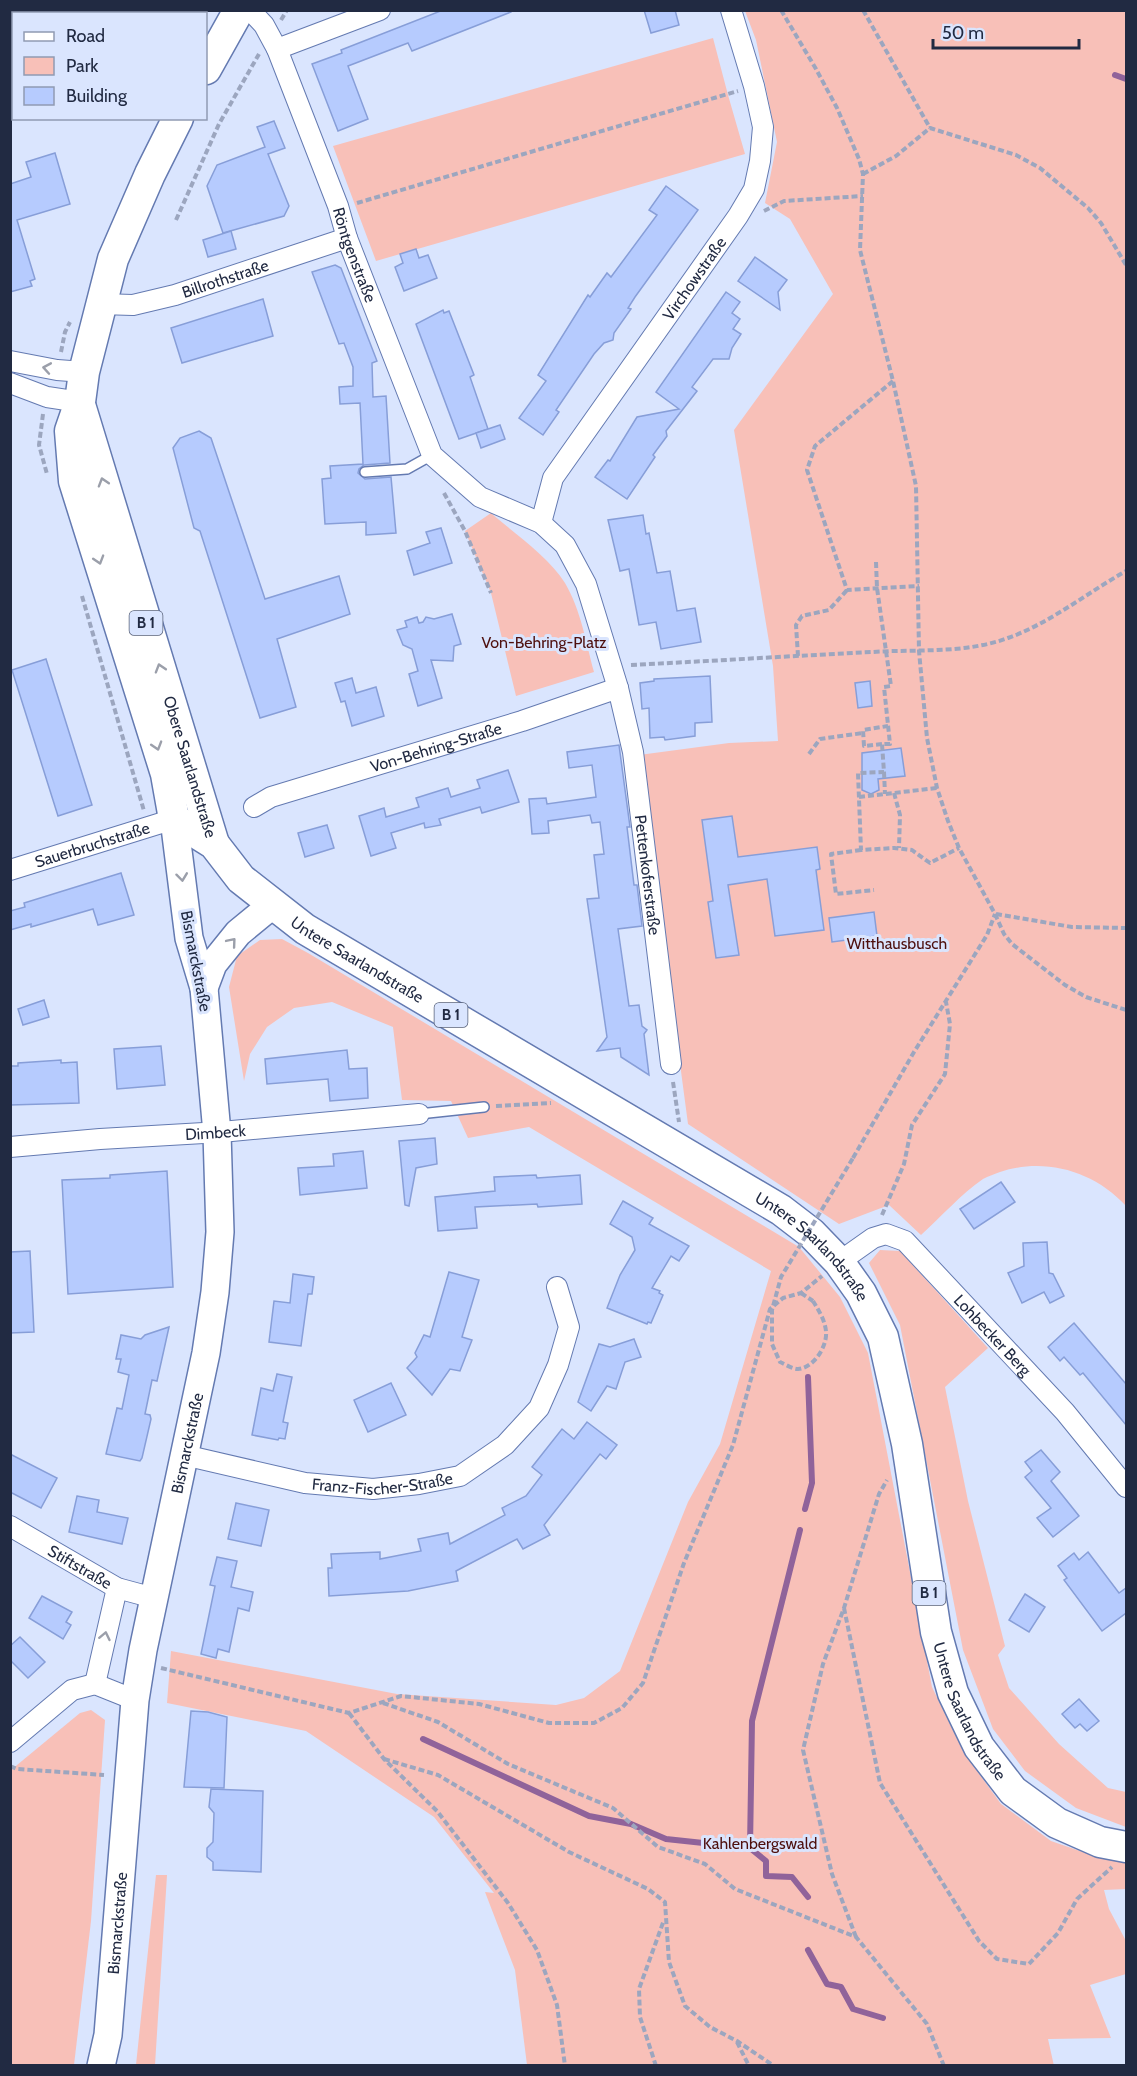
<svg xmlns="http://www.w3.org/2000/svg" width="1137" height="2076" font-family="Cabin,sans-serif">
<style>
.green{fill:#f8c0b8}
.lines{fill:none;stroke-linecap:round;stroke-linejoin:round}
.stream{stroke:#90639a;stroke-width:6}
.building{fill:#b6cbfe;stroke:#879ed8;stroke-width:1.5}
.service-casing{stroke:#647ab1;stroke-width:12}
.minor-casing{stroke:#647ab1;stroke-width:22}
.secondary-casing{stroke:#647ab1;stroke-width:30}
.primary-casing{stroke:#647ab1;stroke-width:33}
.path{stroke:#9ca6bf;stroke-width:4;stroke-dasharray:6 3;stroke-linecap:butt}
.service{stroke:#fff;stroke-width:9}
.minor{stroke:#fff;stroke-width:20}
.secondary{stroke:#fff;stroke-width:27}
.primary{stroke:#fff;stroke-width:30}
.path-bridge{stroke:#9ca6bf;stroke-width:4;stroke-dasharray:6 3;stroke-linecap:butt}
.oneway{stroke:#9b9faa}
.labels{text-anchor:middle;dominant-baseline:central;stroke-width:6;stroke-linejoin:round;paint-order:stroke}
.shield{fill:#dae5fe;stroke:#58627a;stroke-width:1.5}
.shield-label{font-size:15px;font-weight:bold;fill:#212a42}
.street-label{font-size:16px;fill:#212a42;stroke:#dae5fe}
.park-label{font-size:16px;fill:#4e100e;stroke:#dae5fe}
</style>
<rect width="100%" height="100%" fill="#dae5fe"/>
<g class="green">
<path d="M745,11H1126V1206C1094,1171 1045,1157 1000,1172C995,1174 988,1176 983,1179C961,1194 941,1217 921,1235L889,1205L839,1224L688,1124L639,755L729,743L778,741L773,666L734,430L833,294L790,219L765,203L777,142L756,40Z"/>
<path d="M713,38L728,95L745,154L376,261L333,146Z"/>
<path d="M491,513C515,534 549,557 565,583C581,610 586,643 594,672L516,696L491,593L465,531Z"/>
<path d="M282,939L308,953L799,1247L840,1297L868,1353L932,1687L964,1753L1001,1804L1051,1841L1100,1858L1126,1860V1889L1104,1890L1109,1909L1126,1941V1974L1090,1985L1111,2038L1048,2039L1054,2066L527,2065L515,1970L485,1892L494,1893L434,1817L306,1731L167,1703L171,1651L397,1694L556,1705L584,1698L620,1671L688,1502L720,1444L771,1271L529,1127L468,1138L451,1101L402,1100L393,1027L332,1002L294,1008L267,1027L250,1054L244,1081L229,987L237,956L260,940Z"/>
<path d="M880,1250L900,1251L988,1348L945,1387L968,1501L1005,1646L998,1655L1009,1688L1059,1744L1108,1788L1126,1792V1827L1076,1808L1025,1771L993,1729L963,1650L900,1325L869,1263Z"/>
<path d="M91,1710L105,1720L91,1921L74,2065H11V1770L80,1713Z"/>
<path d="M156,1875H167L155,2065H136Z"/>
</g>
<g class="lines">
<g class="stream">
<path d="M1115,75L1126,79"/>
<path d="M805,1509L812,1483L808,1377"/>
<path d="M423,1739L589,1816L631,1824L666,1839L750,1848L766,1861V1876L792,1877L808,1897"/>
<path d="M750,1848L752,1721L800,1530"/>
<path d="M808,1950L827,1984L841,1987L853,2009L883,2018"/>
</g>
</g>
<g class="building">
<path d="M443,10H511V12L412,51L408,43L348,66L368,119L338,131L312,64L342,53L341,50Z"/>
<path d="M644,10H675L679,25L651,33Z"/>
<path d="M274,121L285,148L268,154L289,206L284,216L223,233L207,186L217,165L265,147L257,127Z"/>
<path d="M55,153L70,204L17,220L35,279L30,281L32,286L10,292V184L31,177L26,162Z"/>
<path d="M666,186L698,210L635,297L628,308L631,309L614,333L613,340L604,343L594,354L556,410L559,412L543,435L519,418L546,381L538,375L588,295L590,297L607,273L611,277L657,215L649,210Z"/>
<path d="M231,231L236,249L208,257L203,240Z"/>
<path d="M416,249L419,258L428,255L437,278L404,291L395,267L403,263L400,254Z"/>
<path d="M755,257L787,280L778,292L780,310L738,281Z"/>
<path d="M335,265L341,268L377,361L372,363L373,397L386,396L390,463L364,465L359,469L358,473L365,479L391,477L396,533L366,535V522L325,524L322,479L331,478L330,466L363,464L360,403L340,404L339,387L353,386V367L344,343L339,344L312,272Z"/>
<path d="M726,292L740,302L732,313L740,319L733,329L741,334L732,348L729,359H713L692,387L697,391L666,431L667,436L653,455L655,457L627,499L595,477L608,460L610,461L637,417L679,409L656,392Z"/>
<path d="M263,299L273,336L182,363L171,328Z"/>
<path d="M443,310L444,313L449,311L474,375L470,377L488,429L459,439L416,324Z"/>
<path d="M500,425L505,439L481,448L476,433Z"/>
<path d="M199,431L211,438L265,599L339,576L350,614L277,639L296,707L260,718L200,531L194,528L173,448L180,438Z"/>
<path d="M643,515L646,534L649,533L657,573L670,571L677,611L695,608L701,642L661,649L656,622L639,625L629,569L620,571L608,520Z"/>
<path d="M441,528L452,563L414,575L407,551L430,543L426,532Z"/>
<path d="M452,614L461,644L454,646L453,661L431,660L442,698L418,706L409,674L418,671L412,649L403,645L397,630L407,627L405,621L417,617L419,623L423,622L426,617L434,619Z"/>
<path d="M46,659L92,805L58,816L12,670Z"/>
<path d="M710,676L712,722L695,723V736L665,740L664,737L650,738L649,708L642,709L640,683L654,681V679Z"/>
<path d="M352,678L356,693L376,687L384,716L352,726L345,701L341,702L335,683Z"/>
<path d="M870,681L872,706L858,708L855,683Z"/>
<path d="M619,745L630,827H627L634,885H637L642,926L618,929L629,1006L639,1005L642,1026L647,1030L644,1034L649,1075L621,1057L620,1048L597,1051L607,1037L587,899L599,898L594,855L604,854L600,822L592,823L590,815L548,821L549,833L532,834L529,799L546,798L547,804L596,797L592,765L569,768L567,752Z"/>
<path d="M901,748L905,776L878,779L879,790L871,794L862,790V753Z"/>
<path d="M508,770L519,802L482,813L480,807L439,819L441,825L425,828L424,823L391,833L396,848L371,856L359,816L384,808L386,817L419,807L416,798L448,788L451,797L480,788L477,780Z"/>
<path d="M732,816L738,857L817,847L820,869L816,870L824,930L775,936L767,879L728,885L739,955L716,958L708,902L713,901L702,820Z"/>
<path d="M327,825L334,848L305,857L298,833Z"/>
<path d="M121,873L134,915L98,925L93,909L31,927V924L10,930V911L25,907L24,903Z"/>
<path d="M874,912L877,936L832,942L829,918Z"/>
<path d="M44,1000L49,1017L23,1025L18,1009Z"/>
<path d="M161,1046L165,1085L117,1089L114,1049Z"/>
<path d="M347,1050L349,1069L367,1068L368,1098L330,1101L328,1079L267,1084L265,1059Z"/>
<path d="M61,1060V1063L77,1062L79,1103L10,1105V1066H18V1063Z"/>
<path d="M435,1138L437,1164L416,1168L409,1206L405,1205L399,1141Z"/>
<path d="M363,1151L367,1188L300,1195L298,1168L334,1166L333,1154Z"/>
<path d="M167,1171L173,1287L68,1294L62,1180L110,1178V1175Z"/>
<path d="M536,1175L537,1178L580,1175L582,1204L538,1207L537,1204L475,1207L477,1228L438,1231L435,1197L495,1191L494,1177Z"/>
<path d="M1001,1182L1015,1202L974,1229L960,1209Z"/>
<path d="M623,1201L653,1218L649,1224L689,1246L679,1261L671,1256L652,1288L660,1291L659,1293L663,1295L651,1323L648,1322L647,1324L607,1308L620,1275L635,1250L632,1237L610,1224Z"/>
<path d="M1047,1242L1049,1273L1053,1274L1064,1296L1050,1303L1044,1292L1022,1303L1008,1273L1024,1266L1023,1243Z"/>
<path d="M30,1251L34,1332L10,1333V1252Z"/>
<path d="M449,1272L479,1280L462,1337L472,1340L460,1371L450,1369L432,1395L407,1368L417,1357L415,1353L424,1335L430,1337Z"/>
<path d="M293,1274L314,1277L312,1294H308L301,1346L269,1342L274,1301L290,1303Z"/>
<path d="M1074,1323L1126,1384V1425L1083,1373L1080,1375L1064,1357L1060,1361L1048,1347Z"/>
<path d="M169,1327L157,1381L152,1380L145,1414L150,1415L151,1419L142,1458L140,1461L106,1454L117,1408L122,1409L129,1375L118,1372L121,1359H116L121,1335L141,1339L145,1335Z"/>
<path d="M634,1339L641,1357L625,1362L616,1389L607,1386L591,1411L578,1402L599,1344L610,1347Z"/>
<path d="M277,1374L292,1377L283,1422L288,1423L285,1439L279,1438L278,1440L252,1435L261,1388L273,1391Z"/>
<path d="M391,1383L406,1415L368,1432L354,1400Z"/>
<path d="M587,1422L617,1445L606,1459L600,1454L544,1525L550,1535L523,1549L517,1539L456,1571L458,1581L408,1591L329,1596L328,1568H332L331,1554L380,1552V1559L421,1551L418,1539L448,1533L450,1544L505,1515L502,1508L526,1496L542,1475L532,1467L562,1429L574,1439Z"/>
<path d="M1041,1450L1060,1472L1051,1481L1079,1516L1053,1537L1037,1518L1051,1508L1025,1477L1032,1471L1025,1462Z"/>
<path d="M10,1454L57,1478L41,1508L10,1492Z"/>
<path d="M77,1496L99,1500L97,1512L128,1518L122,1544L69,1532Z"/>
<path d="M236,1503L269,1510L261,1546L228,1539Z"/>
<path d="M1088,1552L1119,1593L1126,1588V1613L1102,1631L1064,1580L1067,1578L1058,1566L1074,1553L1079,1560Z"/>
<path d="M217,1557L237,1561L231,1587L253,1592L249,1611L238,1608L229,1652L218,1649L216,1658L201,1654L215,1586L210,1585Z"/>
<path d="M1025,1594L1045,1607L1029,1632L1009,1620Z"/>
<path d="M42,1596L72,1612L66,1622L71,1625L63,1639L29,1618Z"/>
<path d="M20,1637L45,1662L28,1678L10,1660V1646Z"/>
<path d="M1079,1699L1099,1721L1087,1731L1080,1724L1075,1728L1062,1714Z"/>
<path d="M191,1711L208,1712L227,1717L224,1788L184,1787Z"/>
<path d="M211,1789L263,1791L261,1872L213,1870V1862L207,1857V1848L213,1842L214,1813L209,1807Z"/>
</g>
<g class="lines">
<g class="service-casing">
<g id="service">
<path d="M365,472L407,469L432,455"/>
<path d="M419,1114L484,1107"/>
</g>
</g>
<g class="minor-casing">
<g id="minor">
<path d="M250,10L264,25L277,49L380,10"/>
<path d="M30,14L39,10"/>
<path d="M10,20L14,19"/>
<path id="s1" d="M277,49L338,206L347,238L432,455L480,497L541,523L565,545L586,584L618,688L633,752L671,1064"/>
<path id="s2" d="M100,304L133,305L175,295L347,238"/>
<path d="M10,361L57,370L84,372"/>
<path d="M10,383L47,397L80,402"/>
<path id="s3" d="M541,523L553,478L738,216L754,189L760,161L763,127L754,86L731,10"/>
<path id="s4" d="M254,807L271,797L522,721L618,688"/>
<path id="s5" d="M10,870L174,819"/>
<path id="s6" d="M10,1147L100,1139L221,1132L419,1114"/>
<path id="s7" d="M839,1262L873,1238L886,1234L905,1241L1065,1412L1126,1487"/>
<path id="s8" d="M184,1455L305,1483L373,1489L419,1484L460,1476L505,1445L539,1408L558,1365L569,1327L557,1287"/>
<path id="s9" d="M10,1526L117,1588L154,1598"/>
<path d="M95,1684L117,1588"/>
<path d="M10,1742L72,1690L95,1684L135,1700"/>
</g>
</g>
<g class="secondary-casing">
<g id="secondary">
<path d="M204,988L213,964L238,933L272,905"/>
<path id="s10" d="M101,2066L108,2035L135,1700L143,1650L206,1353L215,1292L220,1232L217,1133L204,988L189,938L174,819"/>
</g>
</g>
<g class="primary-casing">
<g id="primary">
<path d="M206,69L239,10"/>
<path id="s11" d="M178,118L150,174L113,259L84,372L80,402L70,431L74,481L166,774L174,819L214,844L241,879L305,929L781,1210L811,1233L839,1262L861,1293L883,1337L907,1444L936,1632L953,1693L979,1747L1013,1791L1057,1823L1100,1842L1126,1847"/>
<path id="s12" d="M81,408L214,844"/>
</g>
</g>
<g class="path">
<path d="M781,10L816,69L837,108L859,159L863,174L860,250L893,381L916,486L919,651L927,738L937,788L948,821L959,848L995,914L1004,934L1012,944L1065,985L1086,997L1126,1010"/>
<path d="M863,10L930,128"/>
<path d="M166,14L167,10"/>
<path d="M281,20L287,10"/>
<path d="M863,174L896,156L930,128L1016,155L1040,168L1088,208L1101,223L1126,265"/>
<path d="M357,203L738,91"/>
<path d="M764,211L784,201L863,196"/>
<path d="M176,220L219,124L259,54"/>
<path d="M61,352L65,332L70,322"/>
<path d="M893,381L815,446L807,470L847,590L919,586"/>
<path d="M43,414L39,445L47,474"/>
<path d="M444,493L465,531L491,593"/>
<path d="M876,562L877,588L891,686L884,687L890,744H882L884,772L858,773L861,850L894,848L912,850L930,863L959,848"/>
<path d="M82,596L144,811"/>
<path d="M798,656L796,625L802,616L829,610L847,590"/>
<path d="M631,665C711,661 792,656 872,652C918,649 964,654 1008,638C1050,623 1087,593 1126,571"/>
<path d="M882,744L864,746L863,730L888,726"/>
<path d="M809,754L820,739L863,733"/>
<path d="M884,772L885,794"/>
<path d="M894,793L900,815L899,848"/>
<path d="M859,797L937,788"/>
<path d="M861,850L831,854L836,894L874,890"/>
<path d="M996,914L1072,927L1126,928"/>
<path d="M673,1082L679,1122"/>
<path d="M496,1106L551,1103"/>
<path d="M853,1158L914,1052L987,935L995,914"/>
<path d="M882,1215L904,1164L912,1125L945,1074L950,1024L946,1002"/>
<path d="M801,1293L813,1301"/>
<path d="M844,1608L880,1783L979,1941L997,1959L1029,1964L1058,1933L1077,1899L1112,1867"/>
<path d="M161,1668L349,1713L401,1696L479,1704L549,1723H594L622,1708L643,1683L684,1563L733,1445L770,1309L783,1298L801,1293L822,1276"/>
<path d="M383,1703L438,1722L508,1764L613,1808L658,1847L705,1864L735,1889L856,1937L927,2024L944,2066"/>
<path d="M349,1713L384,1759L437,1811L508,1903L537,1950L557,2005L565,2066"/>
<path d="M384,1759L438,1775L569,1852L648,1889L665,1902L669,1962L685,2006L710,2027L737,2041L774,2066"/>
<path d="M10,1766L17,1769L104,1775"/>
<path d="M856,1937L832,1874L803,1750L823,1664L844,1608L879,1494L887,1480"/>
<path d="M737,2042L749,2066"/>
<path d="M656,2066L640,2017L639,1989L664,1920"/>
</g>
<use href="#service" class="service"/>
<use href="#minor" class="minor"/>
<use href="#secondary" class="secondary"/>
<use href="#primary" class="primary"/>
<path class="path-bridge" d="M813,1301C819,1311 827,1323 826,1336C825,1349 813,1368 798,1369C792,1369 785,1364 780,1362L772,1344V1310L781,1277L853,1158"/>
</g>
<defs><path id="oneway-chevron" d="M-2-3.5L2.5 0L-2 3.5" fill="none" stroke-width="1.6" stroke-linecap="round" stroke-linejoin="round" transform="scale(1.5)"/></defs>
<g class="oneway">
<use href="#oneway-chevron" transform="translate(47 368) rotate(-170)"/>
<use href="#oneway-chevron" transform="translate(103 482) rotate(-107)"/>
<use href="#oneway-chevron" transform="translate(99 560) rotate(73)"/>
<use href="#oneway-chevron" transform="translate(160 668) rotate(-107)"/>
<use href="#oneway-chevron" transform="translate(157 746) rotate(73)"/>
<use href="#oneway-chevron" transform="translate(182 877) rotate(83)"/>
<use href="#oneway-chevron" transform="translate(232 942) rotate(-50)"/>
<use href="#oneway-chevron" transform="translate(105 1636) rotate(-78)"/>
</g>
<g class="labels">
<g class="shield">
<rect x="129.5" y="611" width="33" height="24" rx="4.5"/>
<rect x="434.5" y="1003" width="33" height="24" rx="4.5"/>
<rect x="912.5" y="1581" width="33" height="24" rx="4.5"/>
</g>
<g class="shield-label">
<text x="146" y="623">B 1</text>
<text x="451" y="1015">B 1</text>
<text x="929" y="1593">B 1</text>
</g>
<g class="street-label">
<text stroke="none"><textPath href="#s1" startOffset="220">Röntgenstraße</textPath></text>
<text stroke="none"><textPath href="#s2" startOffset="129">Billrothstraße</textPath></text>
<text stroke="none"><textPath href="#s3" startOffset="291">Virchowstraße</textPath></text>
<text stroke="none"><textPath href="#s4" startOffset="192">Von-Behring-Straße</textPath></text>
<text stroke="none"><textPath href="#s12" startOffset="375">Obere Saarlandstraße</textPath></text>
<text stroke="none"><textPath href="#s5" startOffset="86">Sauerbruchstraße</textPath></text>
<text stroke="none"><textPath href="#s1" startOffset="940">Pettenkoferstraße</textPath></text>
<text stroke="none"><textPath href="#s11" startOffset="969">Untere Saarlandstraße</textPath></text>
<text transform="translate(196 961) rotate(79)">Bismarckstraße</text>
<text stroke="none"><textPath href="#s6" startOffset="206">Dimbeck</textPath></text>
<text stroke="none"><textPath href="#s11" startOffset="1509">Untere Saarlandstraße</textPath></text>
<text stroke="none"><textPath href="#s7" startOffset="204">Lohbecker Berg</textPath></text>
<text stroke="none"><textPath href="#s10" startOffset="630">Bismarckstraße</textPath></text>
<text stroke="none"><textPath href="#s8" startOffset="202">Franz-Fischer-Straße</textPath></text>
<text stroke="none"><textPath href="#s9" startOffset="81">Stiftstraße</textPath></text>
<text stroke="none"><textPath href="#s11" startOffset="2013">Untere Saarlandstraße</textPath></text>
<text stroke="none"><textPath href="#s10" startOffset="144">Bismarckstraße</textPath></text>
</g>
<g class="park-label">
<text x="544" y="642">Von-Behring-Platz</text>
<text x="897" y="943">Witthausbusch</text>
<text x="760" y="1843">Kahlenbergswald</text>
</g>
</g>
<rect width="1137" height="2076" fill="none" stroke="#212a42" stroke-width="24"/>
<rect x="12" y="12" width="195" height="108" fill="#dae5fe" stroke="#909ab3" stroke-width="1.5"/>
<rect x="24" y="32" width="30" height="9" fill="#ffffff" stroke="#909ab3" stroke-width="1.5"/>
<text x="66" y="42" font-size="18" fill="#212a42">Road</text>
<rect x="24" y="57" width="30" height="18" fill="#f8c0b8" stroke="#909ab3" stroke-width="1.5"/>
<text x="66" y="72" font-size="18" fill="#212a42">Park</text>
<rect x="24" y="87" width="30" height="18" fill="#b6cbfe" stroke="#909ab3" stroke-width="1.5"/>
<text x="66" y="102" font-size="18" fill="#212a42">Building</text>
<path d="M933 39v9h146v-9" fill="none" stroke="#212a42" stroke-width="3"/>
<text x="942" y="39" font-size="18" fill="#212a42" stroke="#dae5fe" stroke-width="4.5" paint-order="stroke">50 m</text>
</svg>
